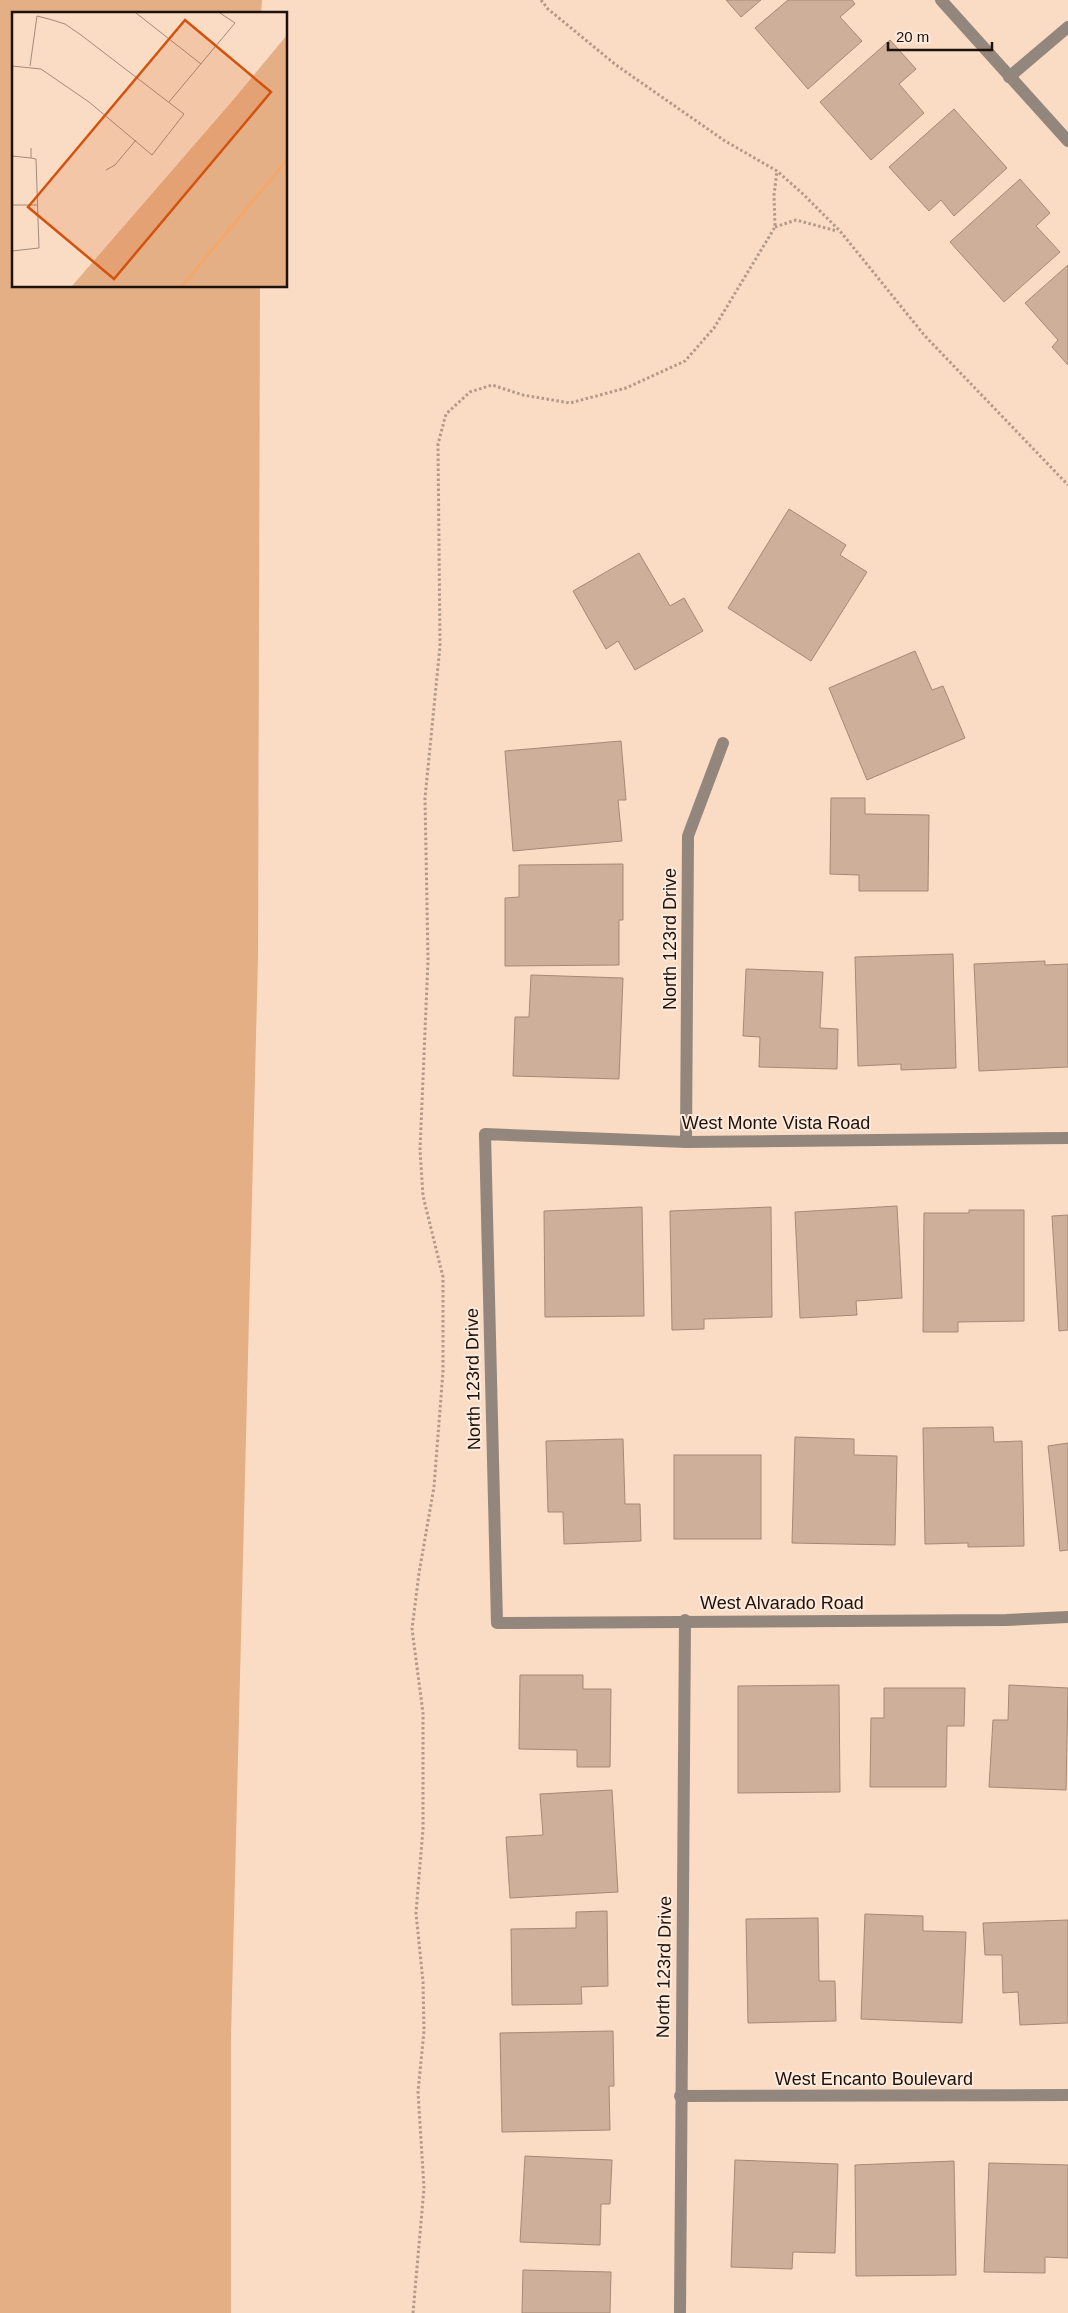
<svg xmlns="http://www.w3.org/2000/svg" width="1068" height="2313" font-family="Arial,sans-serif">
<style>
.green{fill:#e5af86}
.building{fill:#ceb09a;stroke:#a68974}
.lines{fill:none;stroke-linecap:round;stroke-linejoin:round}
.path{stroke:#b39a88;stroke-width:3;stroke-dasharray:2.5 2.5;stroke-linecap:butt}
.minor{stroke:#93867d;stroke-width:12}
.labels{text-anchor:middle;dominant-baseline:central;stroke-width:4;stroke-linejoin:round;paint-order:stroke}
.street-label{font-size:18px;fill:#1d120a;stroke:#feebdd}
.inset-river{fill:none;stroke:#f7a666;stroke-width:2.5}
.inset-road{fill:none;stroke:#a28b7a;stroke-width:1}
.view{fill:#d4520c;fill-opacity:0.15;stroke:#d4520c;stroke-width:2.5}
.inset-edge{fill:none;stroke:#1d120a;stroke-width:2.5}
</style>
<rect width="100%" height="100%" fill="#fadbc4"/>
<path class="green" d="M0,0H262L261,14H14V286H260L258,957L231,2037V2313H0Z"/>
<g class="building">
<path d="M726,0H761L741,17Z"/>
<path d="M788,0H852L855,4L840,17L862,41L808,89L755,28Z"/>
<path d="M890,40L916,69L899,84L924,113L871,160L820,102Z"/>
<path d="M954,109L1007,168L954,216L941,200L929,211L889,167Z"/>
<path d="M1020,179L1050,213L1036,226L1060,252L1004,302L950,242Z"/>
<path d="M1068,265V365L1052,347L1058,340L1025,303Z"/>
<path d="M789,509L846,545L840,555L867,572L811,661L728,608Z"/>
<path d="M639,553L670,606L684,598L703,631L635,670L618,641L606,649L573,591Z"/>
<path d="M915,651L932,690L943,686L965,738L867,780L829,688Z"/>
<path d="M621,741L626,800H618L622,841L513,851L505,751Z"/>
<path d="M831,798H865V814L929,815L928,891H859V875L830,874Z"/>
<path d="M623,864V920H619V965L505,966V898L519,897V865Z"/>
<path d="M953,954L956,1068L901,1070V1064L858,1066L855,957Z"/>
<path d="M1045,961V965L1068,964V1067L979,1071L974,964Z"/>
<path d="M746,969L823,972L820,1028L838,1029L837,1069L759,1067L760,1037L743,1036Z"/>
<path d="M531,975L623,978L619,1079L513,1076L515,1017H529Z"/>
<path d="M897,1206L902,1298L856,1301L857,1315L800,1318L795,1212Z"/>
<path d="M642,1207L644,1316L545,1317L544,1211Z"/>
<path d="M771,1207L772,1317L704,1319V1329L672,1330L670,1211Z"/>
<path d="M969,1210H1024V1321L958,1322V1332H923L924,1213H969Z"/>
<path d="M1068,1215V1330L1059,1331L1052,1216Z"/>
<path d="M993,1427L994,1442L1022,1441L1024,1546L968,1547V1543L925,1544L923,1428Z"/>
<path d="M795,1437L854,1439V1455L897,1456L895,1545L792,1543Z"/>
<path d="M623,1439L625,1504H640L641,1541L564,1544L563,1512H548L546,1441Z"/>
<path d="M1068,1443V1550L1060,1551L1048,1446Z"/>
<rect x="674" y="1455" width="87" height="84"/>
<path d="M520,1675H583V1689H611L610,1767H577V1750L519,1749Z"/>
<path d="M839,1685L840,1792L738,1793V1686Z"/>
<path d="M1009,1685L1068,1688L1066,1790L989,1787L993,1720H1008Z"/>
<path d="M884,1688H965L964,1726H947L946,1787H870L871,1718H884Z"/>
<path d="M612,1790L618,1892L510,1898L506,1837L543,1835L540,1794Z"/>
<path d="M607,1911L608,1986L581,1987L582,2004L512,2005L511,1929L576,1928V1912Z"/>
<path d="M865,1914L923,1916V1931L966,1932L962,2023L861,2019Z"/>
<path d="M818,1918L819,1981H835L836,2021L748,2023L746,1919Z"/>
<path d="M1068,1920V2023L1020,2025L1018,1992L1003,1993L1002,1955H985L983,1923Z"/>
<path d="M613,2031L614,2086H609L610,2130L502,2132L500,2033Z"/>
<path d="M525,2156L612,2160L610,2204H601L600,2245L520,2242Z"/>
<path d="M735,2160L838,2164L835,2253L793,2252L792,2269L731,2267Z"/>
<path d="M954,2161L956,2275L856,2276L855,2165Z"/>
<path d="M989,2163L1068,2165V2258L1045,2257V2273L984,2272Z"/>
<path d="M523,2270L611,2272L610,2313H522Z"/>
</g>
<g class="lines">
<g class="path">
<path d="M541,0L548,9L616,65L725,141L777,171L803,194L840,231L925,336L1068,485"/>
<path d="M775,227L796,220L837,231"/>
<path d="M413,2313L424,2188L418,2092L424,2031L423,1982L416,1913L423,1829V1713L412,1629L419,1573L434,1487L443,1371V1277L423,1196L420,1150L428,960L425,798L440,646L438,444L446,414L470,392L492,385L523,395L570,403L626,388L685,361L714,328L775,227L774,195L777,171"/>
</g>
<g class="minor">
<path d="M941,0L1068,141"/>
<path d="M1009,77L1068,27"/>
<path d="M1068,1138L686,1142L485,1134L497,1623L1006,1620L1068,1617"/>
<path d="M686,1142L688,836L723,743"/>
<path d="M680,2096L1068,2095"/>
<path d="M680,2313L685,1620"/>
</g>
</g>
<g class="labels">
<g class="street-label">
<text transform="translate(670 939) rotate(-90)">North 123rd Drive</text>
<text x="776" y="1123">West Monte Vista Road</text>
<text transform="translate(473 1379) rotate(-91)">North 123rd Drive</text>
<text x="782" y="1603">West Alvarado Road</text>
<text transform="translate(664 1967) rotate(-89)">North 123rd Drive</text>
<text x="874" y="2079">West Encanto Boulevard</text>
</g>
</g>
<g transform="translate(12 12)">
<rect width="275" height="275" fill="#fadbc4"/>
<path d="M275,23V274H60L222,87Z" fill="#e5af86"/>
<path class="inset-river" d="M170,274L275,148"/>
<path class="inset-road" d="M124,1L189,52M0,54L29,57L77,90L140,143L172,102L69,23L53,12L37,7L25,4L18,54M157,90L223,11L208,1M0,144L19,146M94,158L103,153L124,128M0,193H26M0,239L27,236L24,147L19,146V136"/>
<path class="view" d="M173,8L259,80L102,267L16,195Z"/>
<rect width="275" height="275" class="inset-edge"/>
</g>
<path d="M888 42v8h104v-8" fill="none" stroke="#1d120a" stroke-width="2.5"/>
<text x="896" y="42" font-size="15" fill="#1d120a" stroke="#feebdd" stroke-width="4" paint-order="stroke">20 m</text>
</svg>
